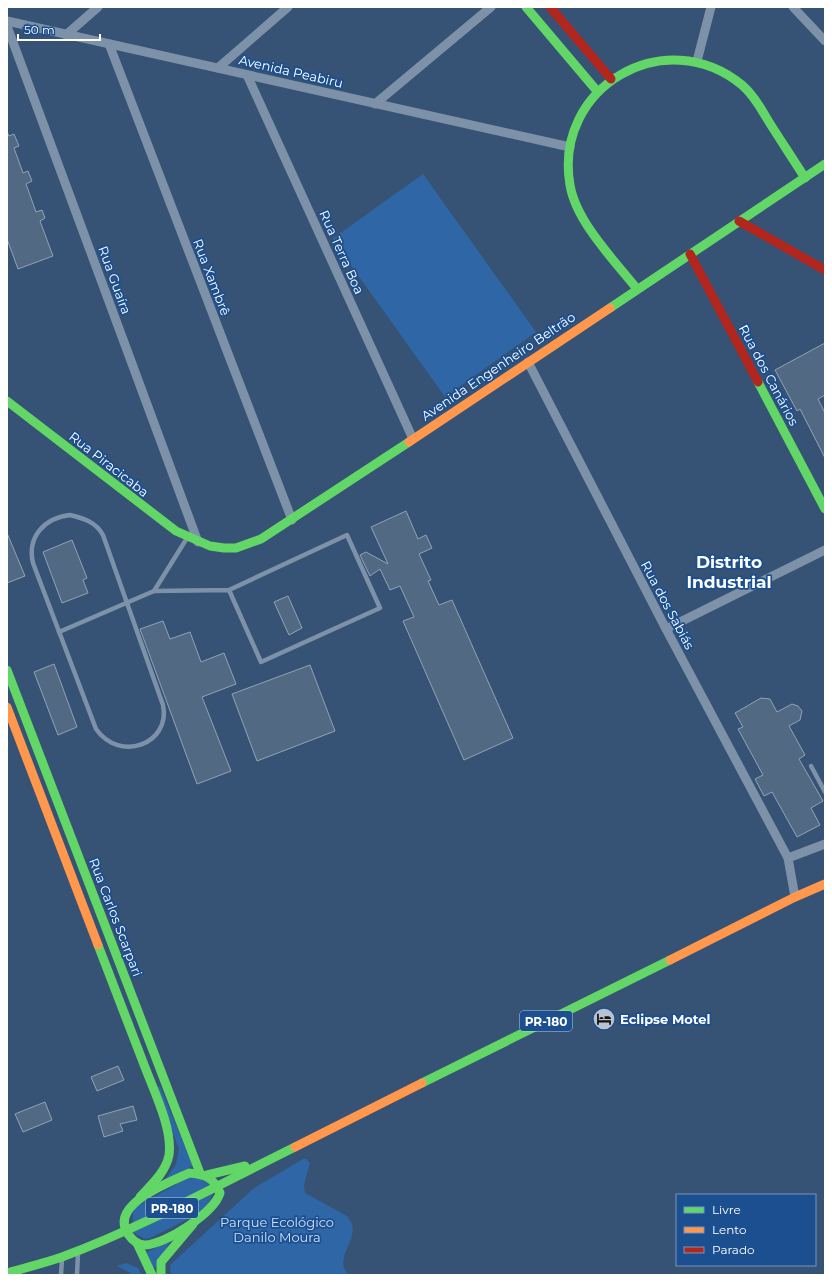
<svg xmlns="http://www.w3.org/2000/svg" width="832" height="1282" font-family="Montserrat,sans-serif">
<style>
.green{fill:#2f66a5}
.building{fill:#526984;stroke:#92a2b6}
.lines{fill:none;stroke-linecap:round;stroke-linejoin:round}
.lane{stroke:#7d92a8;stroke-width:4.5}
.street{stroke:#7d92a8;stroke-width:9}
.fast{stroke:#63d668;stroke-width:9}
.slow{stroke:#ff974d;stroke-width:9}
.jam{stroke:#b3261e;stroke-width:9}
.labels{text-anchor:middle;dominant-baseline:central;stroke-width:3.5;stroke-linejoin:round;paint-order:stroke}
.shield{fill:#1b4f8f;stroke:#bbcadd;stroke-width:1}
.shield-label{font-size:12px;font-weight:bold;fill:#fff}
.street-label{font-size:13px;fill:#fff;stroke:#1b4f8f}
.poi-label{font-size:13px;font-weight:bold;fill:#fff;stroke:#1b4f8f;text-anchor:start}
.park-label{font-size:13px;fill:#cfe3fa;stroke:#1b4f8f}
.district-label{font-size:17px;font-weight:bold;fill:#fff;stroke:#1b4f8f}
</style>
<rect width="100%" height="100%" fill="#365274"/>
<g class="green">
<path d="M423,174L536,332L445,397L332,239Z"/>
<path d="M160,1086L193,1166L166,1179L176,1164L179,1149L156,1088Z"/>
<path d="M303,1159H306L310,1163L304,1185L305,1193L347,1216C366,1237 330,1257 349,1275H171L170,1265L254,1188Z"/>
<path d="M193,1175L213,1186L133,1224V1213L136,1207Z"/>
<path d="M213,1194L204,1211L150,1238L145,1239L132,1232Z"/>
<path d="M170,1242L153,1271L144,1253Z"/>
<path d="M126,1263L138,1268L142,1275H134L117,1266Z"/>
</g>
<g class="building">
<path d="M7,132L9,136L14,134L19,146L14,148L23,173L28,171L32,181L26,184L36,212L42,210L45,218L40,221L53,256L18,269L7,239Z"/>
<path d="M825,343V395L818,399L825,413V458L800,409L797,411L775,370Z"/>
<path d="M406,511L418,539L426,535L432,548L419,554L431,580L428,581L439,605L452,600L513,738L464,760L403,621L414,617L400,586L390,590L380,569L370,576L360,555L366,552L388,564L371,527Z"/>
<path d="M7,533L25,576L7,583Z"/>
<path d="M72,540L87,578L83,580L88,593L62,603L43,552Z"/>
<path d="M288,596L302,628L289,635L274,602Z"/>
<path d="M163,621L170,639L190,632L201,662L224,653L236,684L202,697L231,771L197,784L140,629Z"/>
<path d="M54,664L77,727L58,735L34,672Z"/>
<path d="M310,665L335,731L257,761L232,694Z"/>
<path d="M761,698L770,699L777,712L792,704L798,706L802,711L800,720L789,726L805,755L799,759L823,801L811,808L820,825L797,837L772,792L764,796L755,779L763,775L738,729L743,727L735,713Z"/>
<path d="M118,1066L124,1080L97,1091L91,1077Z"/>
<path d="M45,1102L52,1120L23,1132L15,1114Z"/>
<path d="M133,1106L137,1120L120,1124L123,1131L104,1137L98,1116Z"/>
</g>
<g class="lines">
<g class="lane">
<path d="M70,515C83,518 96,522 103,535L163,705C171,744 120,763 96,729L33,563C27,537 44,518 70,515Z"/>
<path d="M154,591L187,538"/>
<path d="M59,632L154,591L229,590L347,535L380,608L261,662L229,590"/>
<path d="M811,766L825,792"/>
<path d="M61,1275L62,1259"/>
<path d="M77,1275L78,1253"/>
</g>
<g class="street">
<path d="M793,7L825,41"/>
<path d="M7,21L570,147"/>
<path d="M7,26L198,542"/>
<path d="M66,35L98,7"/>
<path d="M109,44L292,520"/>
<path d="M697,61L711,7"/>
<path d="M218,68L288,7"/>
<path d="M247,75L413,439"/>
<path d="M375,104L491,7"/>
<path d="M528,362L666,629L788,858L795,897"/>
<path d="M666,629L825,550"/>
<path d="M788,858L825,844"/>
</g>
<g class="fast">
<path d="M526,7L597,91"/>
<path d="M637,289C615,261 576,222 570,185C553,87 665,22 742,85C754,95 761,109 769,122C781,141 793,159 805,178"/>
<path d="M610,308L825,164"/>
<path d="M758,382L825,509"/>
<path d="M7,401L176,531L210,546L224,548H236L261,539L409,442"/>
<path d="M7,670L200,1173"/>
<path d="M98,945C113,984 128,1023 143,1062C152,1087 173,1128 169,1155C166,1172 151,1185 140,1197"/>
<path d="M422,1083L670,960"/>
<path d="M189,1173C205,1174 214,1178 220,1193C214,1213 166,1244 145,1245C138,1245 132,1240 128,1234C108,1204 171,1182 189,1173Z"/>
<path d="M207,1175L245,1166"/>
<path d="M137,1243L152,1275"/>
<path d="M7,1273C25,1268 44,1263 62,1257C143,1227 218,1185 295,1147"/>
<path d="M161,1275V1262L193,1224"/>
</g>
<g class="slow">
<path d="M409,442L610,308"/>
<path d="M7,707L98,945"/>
<path d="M670,960L795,897L825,884"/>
<path d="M295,1147L422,1083"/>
</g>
<g class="jam">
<path d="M550,7L611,79"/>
<path d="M739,221L825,270"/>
<path d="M690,254L758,382"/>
</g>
</g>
<defs>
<g id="hotel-disc" transform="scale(1.15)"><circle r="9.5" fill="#b9c2ce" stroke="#1b4f8f"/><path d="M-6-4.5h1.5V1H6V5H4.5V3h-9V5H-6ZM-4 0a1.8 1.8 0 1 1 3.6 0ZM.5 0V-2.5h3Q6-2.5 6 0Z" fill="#111"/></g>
</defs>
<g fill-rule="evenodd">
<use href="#hotel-disc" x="604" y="1019"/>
</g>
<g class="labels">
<g class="shield">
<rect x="520" y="1011" width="52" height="20" rx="3"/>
<rect x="146" y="1198" width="52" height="20" rx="3"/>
</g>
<g class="shield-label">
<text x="546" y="1021">PR-180</text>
<text x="172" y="1208">PR-180</text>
</g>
<g class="street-label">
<text transform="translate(291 71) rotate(13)">Avenida Peabiru</text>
<text transform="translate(342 252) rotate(66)">Rua Terra Boa</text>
<text transform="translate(212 277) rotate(69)">Rua Xambrê</text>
<text transform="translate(115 280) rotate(70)">Rua Guaíra</text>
<text transform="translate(498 366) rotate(-34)">Avenida Engenheiro Beltrão</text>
<text transform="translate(769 375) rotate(62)">Rua dos Canários</text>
<text transform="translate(109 464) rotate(38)">Rua Piracicaba</text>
<text transform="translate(668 605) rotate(62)">Rua dos Sabiás</text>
<text transform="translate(116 917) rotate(69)">Rua Carlos Scarpari</text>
</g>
<g class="poi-label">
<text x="620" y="1019">Eclipse Motel</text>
</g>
<g class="park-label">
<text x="277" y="1222">Parque Ecológico<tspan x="277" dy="15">Danilo Moura</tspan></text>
</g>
<g class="district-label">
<text x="729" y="562">Distrito<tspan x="729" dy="20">Industrial</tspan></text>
</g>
</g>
<rect width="832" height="1282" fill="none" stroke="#ffffff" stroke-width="16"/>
<rect x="676" y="1194" width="140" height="72" fill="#1b4f8f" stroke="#7695bc"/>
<rect x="684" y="1207" width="20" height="6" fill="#63d668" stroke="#7695bc"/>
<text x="712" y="1214" font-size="12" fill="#ffffff">Livre</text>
<rect x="684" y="1227" width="20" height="6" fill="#ff974d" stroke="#7695bc"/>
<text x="712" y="1234" font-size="12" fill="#ffffff">Lento</text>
<rect x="684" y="1247" width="20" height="6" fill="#b3261e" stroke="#7695bc"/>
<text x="712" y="1254" font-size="12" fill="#ffffff">Parado</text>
<path d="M18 34v6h82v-6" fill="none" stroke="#ffffff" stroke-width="2"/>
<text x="24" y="34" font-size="12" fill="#ffffff" stroke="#1b4f8f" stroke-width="3" paint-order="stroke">50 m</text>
</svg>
